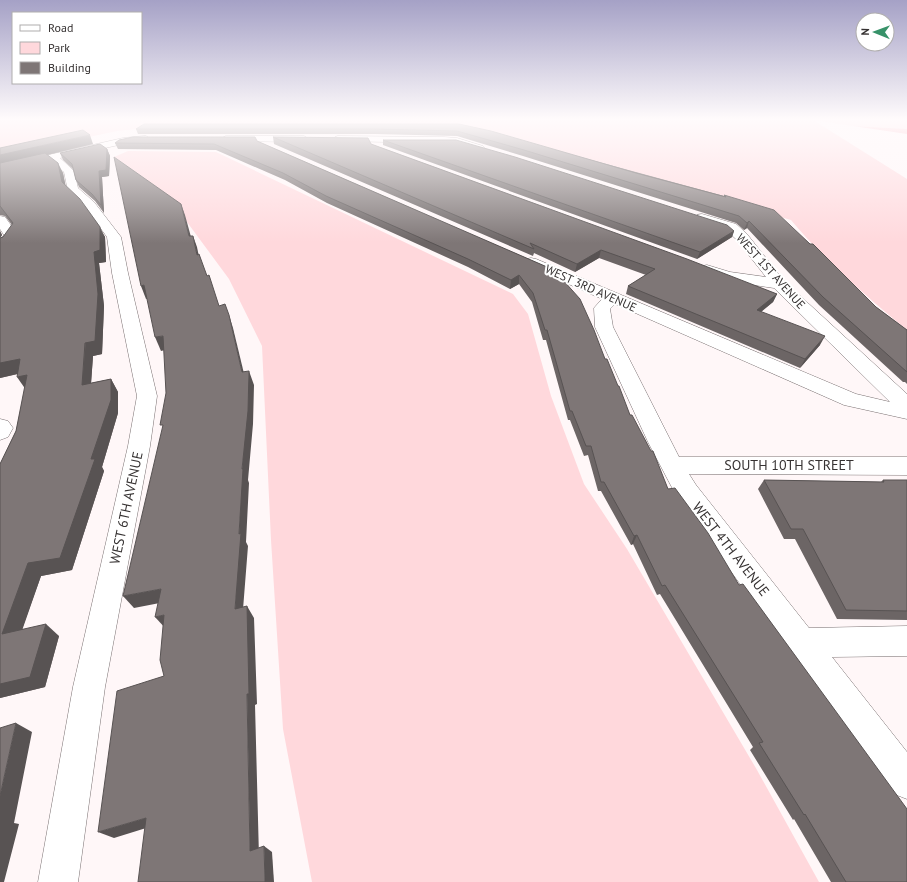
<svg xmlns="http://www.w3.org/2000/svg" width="907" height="882" font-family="'PT Sans',sans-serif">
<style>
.green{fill:#ffd8dc}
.forest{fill:#fa9ba9}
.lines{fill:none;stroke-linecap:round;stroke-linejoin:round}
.minor-casing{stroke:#797071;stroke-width:1}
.minor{fill:#fff;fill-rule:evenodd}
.wall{fill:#6c6565}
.shaded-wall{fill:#585353}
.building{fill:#7e7676;stroke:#585353}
.labels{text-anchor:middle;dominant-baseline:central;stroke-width:4;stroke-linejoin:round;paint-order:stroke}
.far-street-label{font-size:12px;fill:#363232;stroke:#fff}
.street-label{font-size:14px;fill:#363232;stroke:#fff}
</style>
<rect width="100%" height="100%" fill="#fff7f8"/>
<g class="green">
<path d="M0,119H907V129L853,126L813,120L907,179V330C866,296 825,261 791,220L479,131L147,128L117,131L0,156Z"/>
<path d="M128,151L216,152L513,294L528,314L551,396L584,484L627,549L757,770L819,882H312L283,729L271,540L262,346L229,279L173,203L144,178L114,157Z"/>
</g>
<path class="forest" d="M853,126L907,129V134Z"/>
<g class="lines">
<g class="minor-casing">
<g id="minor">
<path d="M146,136L151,139L149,141L123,144L60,158L74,171L78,188L94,202L121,237L128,273L157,396L150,446L105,687L78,882H38L73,687L128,446L137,396L112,273L107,237L86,208L68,191L64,172L50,161L0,172V166L123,138Z"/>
<path d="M226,136H304L309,139L304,142L223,141L221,139Z"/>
<path d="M338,136L444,137L457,138L483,146L485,148L480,151L456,144L444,143L335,141L333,139L335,137Z"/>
<path d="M702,214L736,224L747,234L784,281L907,394V419L844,405L615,304L610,309L613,327L679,457H907V475L689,474L696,485L809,628L907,626V656L832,657L907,752V799L894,794L678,499L648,442L595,327L594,308L602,299L526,265L524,262L526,259L531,258L536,259L856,394L890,402L774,288L727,281L702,272L700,269L702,266L707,265L730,272L766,277L737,240L726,230L697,221L696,218L697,215Z"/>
<path d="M0,216L5,217L18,235L9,247L0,249V240L4,235L0,229Z"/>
<path d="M0,419L8,421L13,428L8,437L0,440Z"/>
</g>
</g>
<use href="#minor" class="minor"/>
</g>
<g class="wall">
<path d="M459,124L724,196V195L876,307L907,330V384L905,382H903L819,305L747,228L744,230L736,223L523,156L457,136L375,134H138L136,129Z"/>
<path d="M273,137L371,144L777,294L773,302L761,312L820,345L800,368L626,294L628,286L646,275L599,258L575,272L534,253L533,256L274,144Z"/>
<path d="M383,140L734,231L732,237L697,259L383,145Z"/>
<path d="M257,141L554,270L605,359L630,415L668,489L907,882H831L794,819L793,820L750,750L753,747L660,594L657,595L633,544L631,545L601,491H598L588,455L584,456L570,420H568L546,340H543L532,302L519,284L510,289L468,267L327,203L285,180L216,150L118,149L115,143Z"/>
<path d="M93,144L47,155L63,173L65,185L105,237L106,262L99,263L104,306L102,354L93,356L91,383L111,379L118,392V413L102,467L104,471L72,570L41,576L22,629L59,636L45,687L0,698V464L16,431L25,388L18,374L0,378V231L2,235L0,238L3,237L12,225L5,216L0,215V148Z"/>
<path d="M107,149L110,156L109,176L102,177L104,213L95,201L79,187L76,180L73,169L63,160L60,153Z"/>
<path d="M764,480L881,482L883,480H907V620L837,619L795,539H784L758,489Z"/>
</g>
<g class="shaded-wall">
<path d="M90,135L93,144L0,166V155Z"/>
<path d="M107,149L110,156L109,176L102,177L104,213L101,205L99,171Z"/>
<path d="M58,163L63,173L67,192L62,182Z"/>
<path d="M181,204L185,215L194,248L189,236Z"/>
<path d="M749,221L747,228L744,230L747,223Z"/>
<path d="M100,227L105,237L106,262L99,263L104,306L102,354L93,356L90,398L82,385L94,252Z"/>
<path d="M0,231L2,235L0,238Z"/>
<path d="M734,231L732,237L697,259L700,252Z"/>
<path d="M193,236L197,247L201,267L197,255Z"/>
<path d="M601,250L599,258L575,272L577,264Z"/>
<path d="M519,275V284L510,289L511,280Z"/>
<path d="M144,285L150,298L146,299L141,286Z"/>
<path d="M777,294L773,302L753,318L757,310Z"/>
<path d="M229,315L233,328L247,386L242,372Z"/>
<path d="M163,336L169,349L161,351L155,337Z"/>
<path d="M825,336L820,345L800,368L805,359Z"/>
<path d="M20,359L29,371L0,378V363Z"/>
<path d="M249,371L254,385L253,424L248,480L249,483L246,542L248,546L242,622L235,609L239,534L242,469Z"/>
<path d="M27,375L26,390L17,377Z"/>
<path d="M111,379L118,392V413L102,467L104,471L72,570L41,576L17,645L2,634L28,563L91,459Z"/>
<path d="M637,535L633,544L631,545L634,536Z"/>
<path d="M161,589L170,601L134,608L123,596Z"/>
<path d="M247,606L254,618L257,704L255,705L259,857L250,851L247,694Z"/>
<path d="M164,615L166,629L155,617Z"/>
<path d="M46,624L59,636L45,687L0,698V684Z"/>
<path d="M16,723L32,732L14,823L19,824L4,882H0V796Z"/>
<path d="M146,818L159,824L114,838L98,832Z"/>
<path d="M264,846L272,852L274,882H265Z"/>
</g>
<g class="building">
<path d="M144,124H459L491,131L636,173L726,197L724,195L774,210L810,244H813L876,307L907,330V372L823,297L749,221L747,223L739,216L524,150L457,131L375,129H136Z"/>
<path d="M83,130L90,135L0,155V148Z"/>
<path d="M133,137H255L257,141L554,270L580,299L594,330L605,359H607L618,386H619L630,415H632L651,451H653L668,489L675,488L708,533L739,585L743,584L907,809V882H846L805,814L804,815L759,743L763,742L665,585L662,586L637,535L634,536L604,482H601L591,446H586L572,411H570L547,330H545L533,293L519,275L511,280L468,259L326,196L283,173L214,144L115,143L119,140Z"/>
<path d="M273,137L368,138L371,144L687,259L777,294L757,310L825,336L805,359L628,286L655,269L601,250L577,264L530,243L534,249Z"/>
<path d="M383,140H456L515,157L727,225L734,231L700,252Z"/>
<path d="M100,144L107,149L106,170L99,171L101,205L92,194L76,180L72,164L60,153Z"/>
<path d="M45,153L58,163L62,182L80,199L100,227V250L94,252L98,294L95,341L85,343L82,385L111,379V400L91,459H95L60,558L28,563L2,634L46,624L30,677L0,684V464L16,431L27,375L17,377L20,359L0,363V238L3,237L13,223L0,206V163Z"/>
<path d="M114,157L181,204L189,236H193L197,255L199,254L207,276L209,275L219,306L225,304L229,315L242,372L249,371L248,411L242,469H243L239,534L241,533L235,609L247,606L249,694H247L250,851L264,846L265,882H138L146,818L98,832L117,691L164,676L160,660L164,615L155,617L161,589L123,596L163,425H160L166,393L163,336L155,337L144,285L141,286Z"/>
<path d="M764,480L884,482L883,480H907V611L846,610L803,529H791Z"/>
<path d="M16,723L0,796V728Z"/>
</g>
<linearGradient id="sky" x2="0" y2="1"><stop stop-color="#a5a1c6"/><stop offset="0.49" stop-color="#fffbfc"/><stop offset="1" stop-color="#fffbfc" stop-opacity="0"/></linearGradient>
<rect width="907" height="243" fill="url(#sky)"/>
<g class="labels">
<g class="far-street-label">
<text transform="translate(771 271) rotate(48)">WEST 1ST AVENUE</text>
<text transform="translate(591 288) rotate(24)">WEST 3RD AVENUE</text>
</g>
<g class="street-label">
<text x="789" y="465">SOUTH 10TH STREET</text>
<text transform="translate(126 508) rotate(-78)">WEST 6TH AVENUE</text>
<text transform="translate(731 549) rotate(52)">WEST 4TH AVENUE</text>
</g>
</g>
<rect x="12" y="12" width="130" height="72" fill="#ffffff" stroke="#afadad"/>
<rect x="20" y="25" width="20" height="6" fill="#ffffff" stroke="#afadad"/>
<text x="48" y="32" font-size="12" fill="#363232">Road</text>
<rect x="20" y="42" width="20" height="12" fill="#ffd8dc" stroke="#afadad"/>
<text x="48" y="52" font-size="12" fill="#363232">Park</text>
<rect x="20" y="62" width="20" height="12" fill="#7e7676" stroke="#afadad"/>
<text x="48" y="72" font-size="12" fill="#363232">Building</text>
<g transform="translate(875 32) rotate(271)"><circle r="19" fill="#ffffff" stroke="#afadad"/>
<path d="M0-3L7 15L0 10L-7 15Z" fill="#379269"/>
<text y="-6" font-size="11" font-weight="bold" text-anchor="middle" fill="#363232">N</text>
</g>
</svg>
